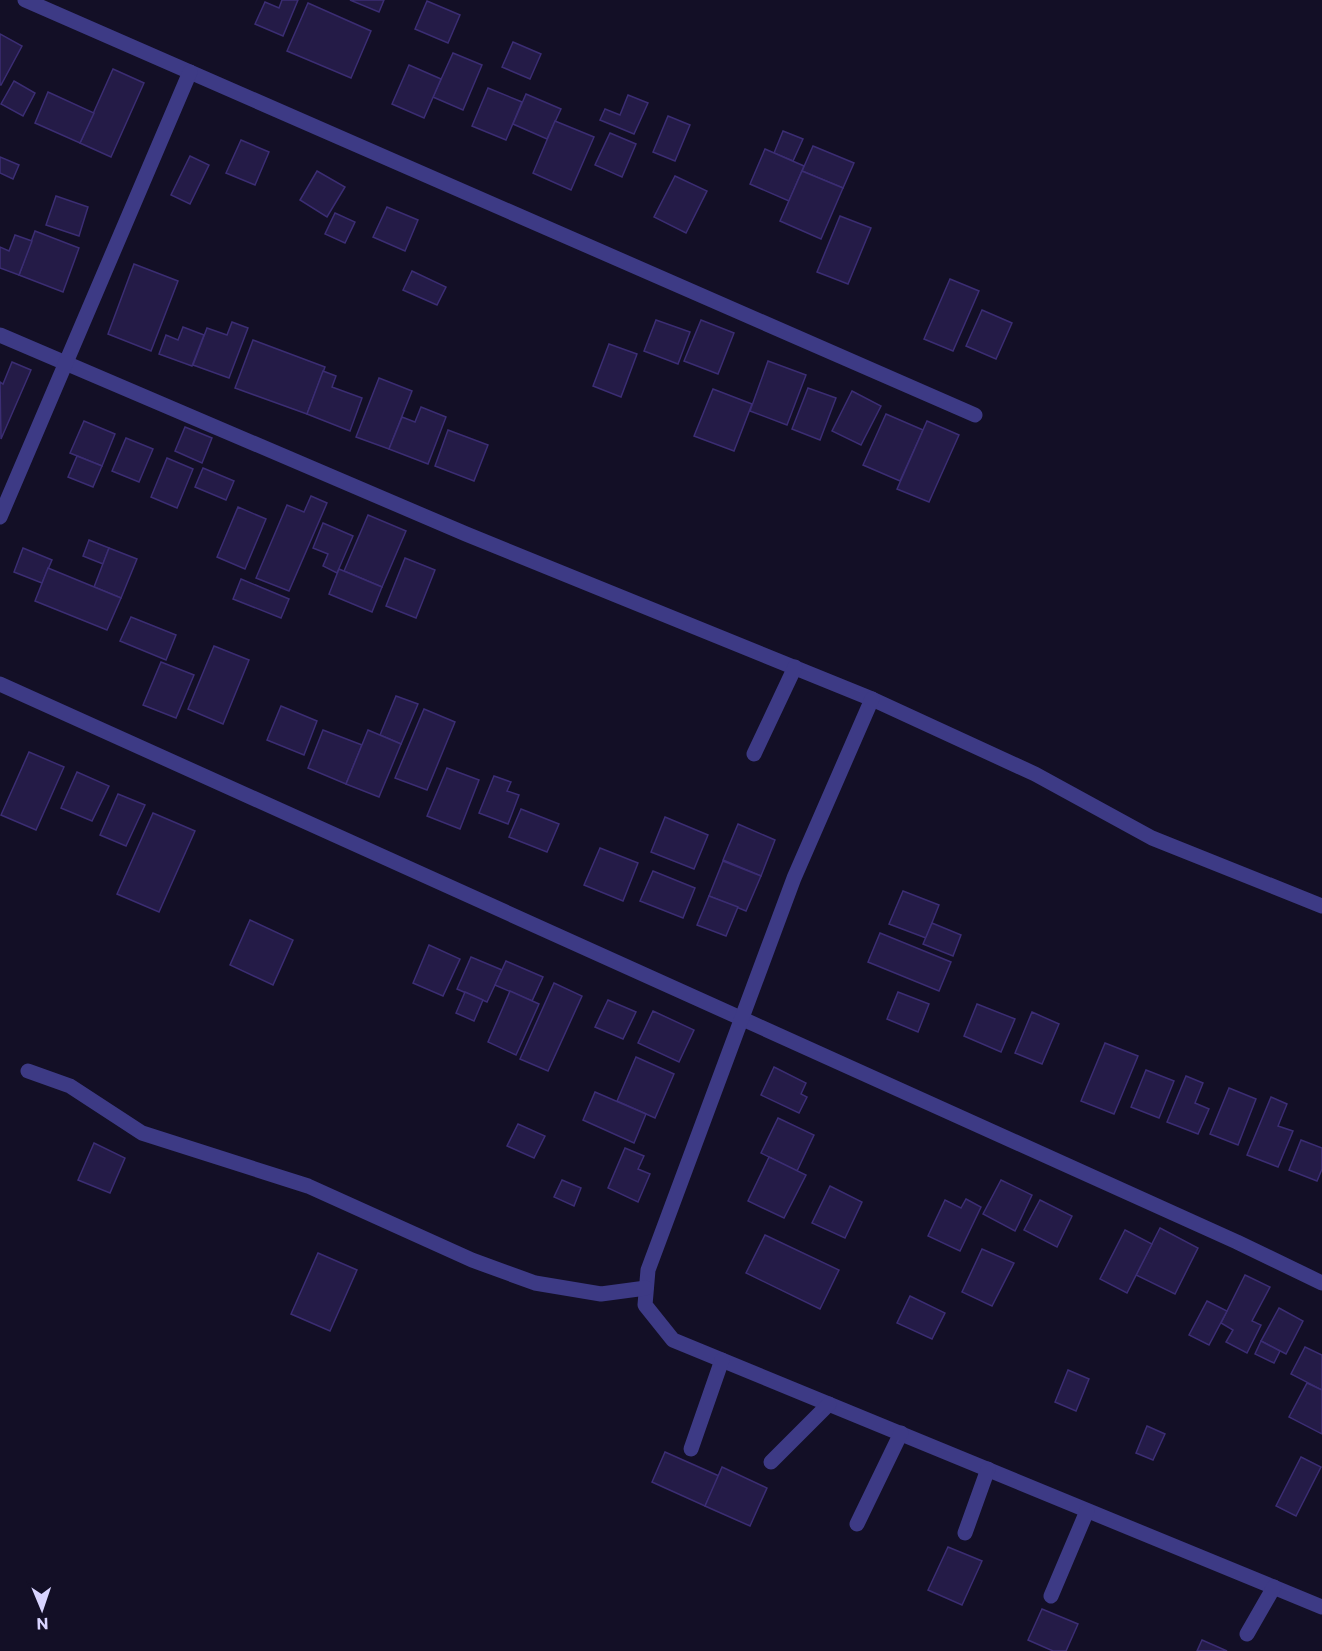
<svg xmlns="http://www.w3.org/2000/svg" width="1322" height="1651" font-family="Commissioner,sans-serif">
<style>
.building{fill:#241b47;stroke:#3b2d73;stroke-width:1.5}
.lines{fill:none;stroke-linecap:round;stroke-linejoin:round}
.minor{stroke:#3d3a85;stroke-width:15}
</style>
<rect width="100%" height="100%" fill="#130f26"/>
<g class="building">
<path d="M282,0H298L283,36L255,24L265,2L279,8Z"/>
<path d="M350,0H384L379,12Z"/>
<path d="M427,1L460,15L448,43L415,29Z"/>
<path d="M308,3L371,31L351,78L287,51Z"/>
<path d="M0,34L22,46L1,85H0Z"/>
<path d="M513,42L541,54L530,79L502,67Z"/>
<path d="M453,53L482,65L463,110L433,97Z"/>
<path d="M409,65L441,79L424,118L392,104Z"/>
<path d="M113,69L144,83L111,157L80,143Z"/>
<path d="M14,81L35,93L23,116L1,104Z"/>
<path d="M488,88L522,102L506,140L472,126Z"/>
<path d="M48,92L94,113L80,143L35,123Z"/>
<path d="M526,94L561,109L547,139L513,124Z"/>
<path d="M628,95L648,103L634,134L600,120L605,109L620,115Z"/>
<path d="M668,116L690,125L675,161L653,152Z"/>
<path d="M555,121L594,137L571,190L533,173Z"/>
<path d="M783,131L803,139L793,161L774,153Z"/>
<path d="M610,133L636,144L622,177L595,165Z"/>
<path d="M241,140L269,152L255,185L226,173Z"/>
<path d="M813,146L854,163L843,188L802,171Z"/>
<path d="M765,149L804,166L789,201L750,184Z"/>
<path d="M190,156L209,165L190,204L171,195Z"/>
<path d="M0,157L19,165L13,179L0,173Z"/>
<path d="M317,171L345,187L327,217L300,200Z"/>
<path d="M802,171L843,188L821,239L780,221Z"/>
<path d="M675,176L707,191L686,233L654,217Z"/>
<path d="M56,196L88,207L79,236L46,225Z"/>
<path d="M387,207L418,220L405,251L373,237Z"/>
<path d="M335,213L355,222L345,243L325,234Z"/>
<path d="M840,216L871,228L848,284L817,272Z"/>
<path d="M35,231L79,248L63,292L19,275Z"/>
<path d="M15,235L32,241L19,275L0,268V247L9,251Z"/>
<path d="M134,264L178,281L151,351L108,334Z"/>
<path d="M412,271L446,287L437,305L403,290Z"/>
<path d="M950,279L979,291L953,351L924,339Z"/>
<path d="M982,310L1012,323L996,359L966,346Z"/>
<path d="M656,320L690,332L678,364L644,351Z"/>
<path d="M701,320L734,333L718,374L684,361Z"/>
<path d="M232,322L248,328L229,378L193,365L207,328L227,335Z"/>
<path d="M183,327L204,335L192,366L159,354L166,335L178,340Z"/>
<path d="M253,340L325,367L307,414L235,388Z"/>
<path d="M609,344L637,354L621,397L593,386Z"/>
<path d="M768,361L806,375L787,425L750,411Z"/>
<path d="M12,362L31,370L1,439L0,382L3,384Z"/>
<path d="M323,371L336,376L332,387L362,398L350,431L307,414Z"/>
<path d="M379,378L412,391L389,449L356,437Z"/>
<path d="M808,388L836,398L820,440L792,429Z"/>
<path d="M713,389L752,404L734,451L694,436Z"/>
<path d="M852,391L881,406L861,445L832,431Z"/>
<path d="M421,407L446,417L428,464L389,449L402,417L415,422Z"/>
<path d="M886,414L923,430L900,481L863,465Z"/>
<path d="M84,421L115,434L102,466L70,453Z"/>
<path d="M927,421L959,435L929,502L897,489Z"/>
<path d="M185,427L212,438L202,463L175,451Z"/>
<path d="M448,430L488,445L474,481L435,466Z"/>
<path d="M126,438L153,449L139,482L112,471Z"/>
<path d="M77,456L102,466L93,487L68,477Z"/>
<path d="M167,458L193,469L177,508L151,497Z"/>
<path d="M203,468L234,481L226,500L195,487Z"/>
<path d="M311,496L327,503L289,591L256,578L287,505L304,512Z"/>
<path d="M238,507L266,519L245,569L217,557Z"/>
<path d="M368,515L406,531L382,587L344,571Z"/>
<path d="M323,523L353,536L337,573L323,566L328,554L313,548Z"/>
<path d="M89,540L109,548L103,564L83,556Z"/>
<path d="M23,548L52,560L42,583L14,572Z"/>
<path d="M109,548L137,559L121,598L94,587Z"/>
<path d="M405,558L435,570L416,618L386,606Z"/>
<path d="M48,568L121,598L107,630L35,601Z"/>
<path d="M339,569L382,587L372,612L329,594Z"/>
<path d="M241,579L289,599L281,618L233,599Z"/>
<path d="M131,617L176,635L166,660L120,641Z"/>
<path d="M214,646L249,660L223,724L188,709Z"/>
<path d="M161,662L194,675L176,718L143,705Z"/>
<path d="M396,696L418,704L401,744L380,735Z"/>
<path d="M281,706L317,721L304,755L267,740Z"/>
<path d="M424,709L455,722L427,790L395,778Z"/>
<path d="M323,730L362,745L346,784L308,768Z"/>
<path d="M368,730L401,744L379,797L346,784Z"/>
<path d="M29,752L64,767L36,830L1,815Z"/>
<path d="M447,768L479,780L460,829L427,816Z"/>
<path d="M77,772L109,786L92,821L61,808Z"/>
<path d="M494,776L511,782L507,791L519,795L508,824L479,813Z"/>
<path d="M118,794L145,805L126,846L100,835Z"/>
<path d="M521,809L559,824L547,852L509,837Z"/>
<path d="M153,813L195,831L159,912L117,894Z"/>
<path d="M665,817L708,835L694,869L651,852Z"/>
<path d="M738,824L775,840L761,876L723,860Z"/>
<path d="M600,848L638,863L623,901L584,885Z"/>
<path d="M723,861L761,876L746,911L709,896Z"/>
<path d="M653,871L695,888L683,918L640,901Z"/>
<path d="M903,891L939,905L926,938L889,924Z"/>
<path d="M709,896L738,907L726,936L697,925Z"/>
<path d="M250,920L293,940L273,985L230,965Z"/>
<path d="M932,923L961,935L953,956L923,944Z"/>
<path d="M880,933L951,962L939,991L868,962Z"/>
<path d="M429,945L460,959L443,996L413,983Z"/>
<path d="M471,957L502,970L487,1002L457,989Z"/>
<path d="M506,961L543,977L532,1001L495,985Z"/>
<path d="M554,983L582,996L548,1071L520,1059Z"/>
<path d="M510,991L539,1004L516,1055L488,1042Z"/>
<path d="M465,992L483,1000L474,1021L456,1013Z"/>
<path d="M898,992L929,1004L918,1032L887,1019Z"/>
<path d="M608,1000L636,1012L623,1039L595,1027Z"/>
<path d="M977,1004L1015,1019L1001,1052L964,1036Z"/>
<path d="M653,1011L694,1030L679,1062L638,1043Z"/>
<path d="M1032,1012L1059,1024L1042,1064L1015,1053Z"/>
<path d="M1105,1043L1138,1056L1114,1114L1081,1101Z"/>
<path d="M636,1057L674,1074L655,1118L617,1101Z"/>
<path d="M774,1067L806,1083L801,1094L807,1097L799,1113L761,1095Z"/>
<path d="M1146,1070L1174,1081L1159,1118L1131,1107Z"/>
<path d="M1186,1076L1203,1083L1195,1103L1209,1109L1198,1134L1167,1122Z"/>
<path d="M1229,1088L1256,1099L1238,1145L1210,1134Z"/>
<path d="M595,1092L646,1114L634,1143L583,1120Z"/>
<path d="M1271,1097L1287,1104L1278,1126L1293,1131L1278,1167L1247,1155Z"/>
<path d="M778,1118L814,1135L797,1171L761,1153Z"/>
<path d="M518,1124L545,1136L534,1158L507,1146Z"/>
<path d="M1301,1140L1322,1148V1169L1317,1181L1289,1170Z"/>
<path d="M94,1143L125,1158L110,1193L78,1180Z"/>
<path d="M625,1148L644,1156L638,1169L650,1174L638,1202L608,1188Z"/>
<path d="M769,1157L806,1175L784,1218L748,1201Z"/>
<path d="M562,1180L581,1188L574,1206L554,1197Z"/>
<path d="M1001,1180L1032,1195L1015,1231L983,1214Z"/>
<path d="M830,1186L862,1202L845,1238L812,1223Z"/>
<path d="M966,1199L981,1207L960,1251L928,1236L945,1200L961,1208Z"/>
<path d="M1040,1200L1072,1216L1057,1247L1024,1230Z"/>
<path d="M1160,1228L1198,1248L1175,1294L1136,1275Z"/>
<path d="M1125,1230L1152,1244L1127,1293L1100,1279Z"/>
<path d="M765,1235L839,1270L820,1309L746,1273Z"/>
<path d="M982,1249L1014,1263L992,1306L962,1292Z"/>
<path d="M318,1253L357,1270L330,1331L291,1314Z"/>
<path d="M1245,1275L1270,1287L1252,1321L1261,1325L1247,1353L1226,1342L1233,1330L1221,1323Z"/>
<path d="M910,1296L945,1313L932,1339L897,1323Z"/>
<path d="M1207,1301L1227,1311L1209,1345L1189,1335Z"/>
<path d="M1279,1308L1303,1321L1286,1354L1261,1341Z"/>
<path d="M1261,1341L1280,1351L1274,1363L1255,1354Z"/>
<path d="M1305,1347L1322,1355V1390L1291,1374Z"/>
<path d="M1068,1370L1089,1379L1076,1411L1055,1402Z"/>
<path d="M1307,1383L1322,1390V1434L1289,1417Z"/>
<path d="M1147,1426L1165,1434L1153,1460L1136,1453Z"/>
<path d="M665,1452L719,1476L705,1506L652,1482Z"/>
<path d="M1301,1457L1321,1467L1296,1516L1276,1506Z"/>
<path d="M722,1467L767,1488L750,1526L705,1506Z"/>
<path d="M948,1547L982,1561L962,1605L928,1590Z"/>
<path d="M1042,1609L1078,1624L1066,1651H1053L1028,1640Z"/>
<path d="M1202,1640L1227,1651H1197Z"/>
</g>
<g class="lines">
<g class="minor">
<path d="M25,0L975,415"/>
<path d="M0,335L466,534L872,699L1035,774L1152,838L1322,906"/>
<path d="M0,517L190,72"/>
<path d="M0,684L1237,1242L1322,1283"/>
<path d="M872,699L794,878L648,1270L645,1305L673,1340L1322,1607"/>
<path d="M754,754L795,667"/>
<path d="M28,1071L70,1086L142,1133L308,1186L472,1260L535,1283L601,1294L646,1288"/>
<path d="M691,1449L722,1360"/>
<path d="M771,1462L829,1404"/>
<path d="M857,1524L901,1433"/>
<path d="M965,1533L988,1469"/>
<path d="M1051,1596L1087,1511"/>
<path d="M1247,1634L1274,1587"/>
</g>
</g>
<g transform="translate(42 1609) rotate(178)" stroke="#130f26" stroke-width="4.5" paint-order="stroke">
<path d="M0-4.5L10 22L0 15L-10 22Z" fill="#d9d4ff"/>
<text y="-9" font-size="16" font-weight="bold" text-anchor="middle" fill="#d9d4ff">N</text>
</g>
</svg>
